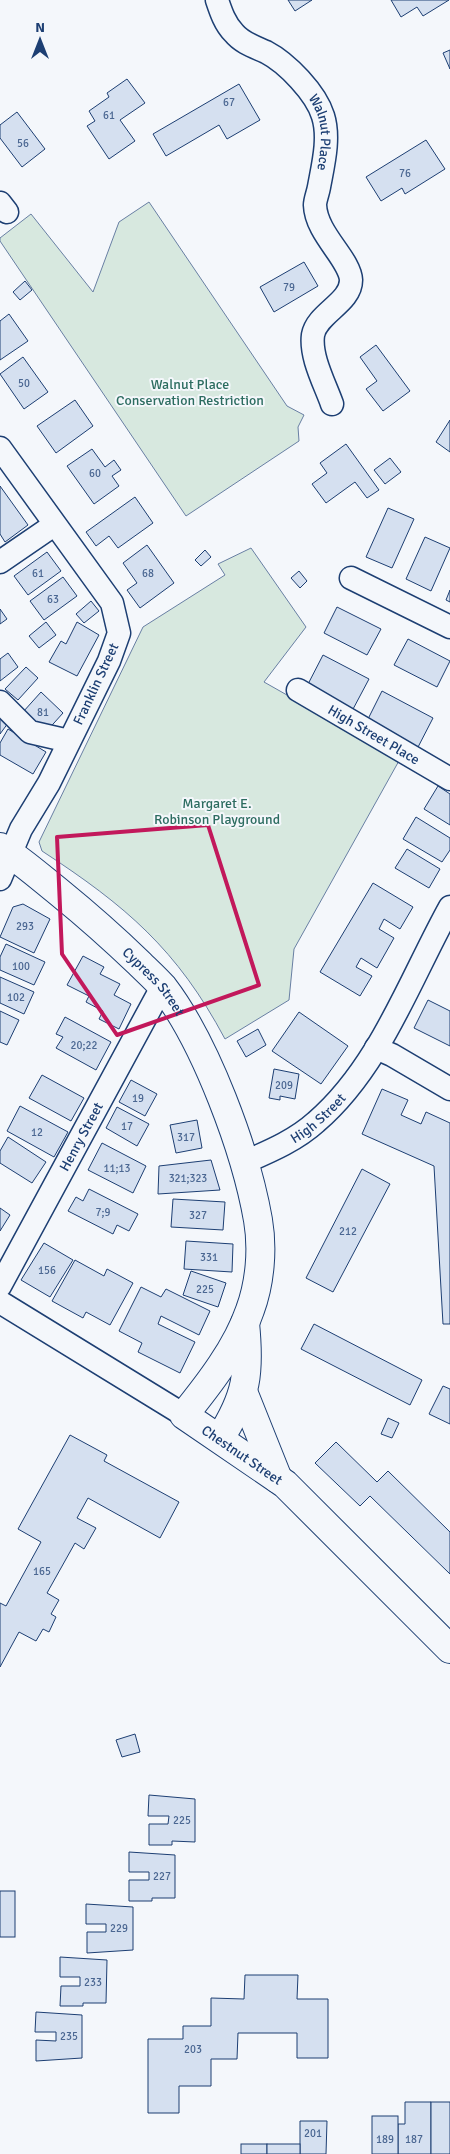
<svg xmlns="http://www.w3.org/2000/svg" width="450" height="2154" font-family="Signika,sans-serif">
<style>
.green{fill:#d7e8df;stroke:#687fa3}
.building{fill:#d5e0f0;stroke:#1d3f73}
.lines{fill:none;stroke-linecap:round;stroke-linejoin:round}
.minor-casing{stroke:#1d3f73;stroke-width:25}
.major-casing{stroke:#1d3f73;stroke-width:30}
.minor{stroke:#f4f7fb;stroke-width:22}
.major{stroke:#f4f7fb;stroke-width:28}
.marked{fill:none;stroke:#c2185b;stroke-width:4;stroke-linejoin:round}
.labels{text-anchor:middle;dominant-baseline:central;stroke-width:4;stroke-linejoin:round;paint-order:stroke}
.number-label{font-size:11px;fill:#4b6792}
.street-label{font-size:14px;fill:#1d3f73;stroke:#f4f7fb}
.park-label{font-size:14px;fill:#2c6c60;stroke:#f4f7fb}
</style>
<rect width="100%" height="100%" fill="#f4f7fb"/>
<g class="green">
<path d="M149,202L287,406L304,415L298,427L299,441L186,516L0,241V238L31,214L93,292L119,222Z"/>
<path d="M251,548L306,627L264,682L400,759L294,949L289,1000L225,1039C177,949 126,906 42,851L39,842L143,627L225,575L218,564Z"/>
</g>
<g class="building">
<path d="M288,0H312L295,11Z"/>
<path d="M391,0H449L423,16L417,7L401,17Z"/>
<path d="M450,50V69L443,53Z"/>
<path d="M127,79L145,103L120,120L135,141L109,159L87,126L95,121L89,111L109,97L107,93Z"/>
<path d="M239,84L260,120L227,139L219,125L166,156L153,134Z"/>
<path d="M17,112L45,149L22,167L0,138V125Z"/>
<path d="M426,140L445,169L405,194L402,188L381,201L366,177Z"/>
<path d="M304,262L318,286L274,312L260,287Z"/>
<path d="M25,281L32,290L20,300L13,292Z"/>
<path d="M9,314L28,341L0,360V321Z"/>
<path d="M376,345L410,391L383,411L366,389L377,381L360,357Z"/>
<path d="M23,357L48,392L24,409L0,374Z"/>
<path d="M75,400L93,426L56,453L37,426Z"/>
<path d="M450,420V452L436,442Z"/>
<path d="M346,444L379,490L367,498L355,482L326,503L312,484L327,473L320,463Z"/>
<path d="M92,449L105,467L114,460L121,470L112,476L119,486L94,504L67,466Z"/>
<path d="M390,458L401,472L385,484L374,470Z"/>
<path d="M0,486L28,525L5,542L0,534Z"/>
<path d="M135,497L153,523L118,548L109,536L96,546L86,532Z"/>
<path d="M388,508L414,519L392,568L366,557Z"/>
<path d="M425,537L450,548L431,591L406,579Z"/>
<path d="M147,545L174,583L140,608L127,590L137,583L123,563Z"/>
<path d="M205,550L211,557L201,566L195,560Z"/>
<path d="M47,552L61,571L28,595L14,576Z"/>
<path d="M299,571L307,581L300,588L291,578Z"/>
<path d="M63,577L77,596L44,620L30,601Z"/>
<path d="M450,590V602L446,600Z"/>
<path d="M91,601L99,611L84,623L76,614Z"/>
<path d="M337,607L381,629L367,655L324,633Z"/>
<path d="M0,609L7,619L0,624Z"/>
<path d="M46,622L56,635L39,648L29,636Z"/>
<path d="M77,622L99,635L77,676L49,662L61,641L66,644Z"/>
<path d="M408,639L450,661L437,687L394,665Z"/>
<path d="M8,653L18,667L0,681V659Z"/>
<path d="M323,655L369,679L352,711L306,688Z"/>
<path d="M26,667L38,678L18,700L5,689Z"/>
<path d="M382,691L433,718L416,751L365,725Z"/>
<path d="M41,692L63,713L45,733L23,712Z"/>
<path d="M0,711L11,719L0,734Z"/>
<path d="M8,729L46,752L33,774L0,755V743Z"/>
<path d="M438,786L450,794V825L424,809Z"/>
<path d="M416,817L450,838V850L442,862L403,839Z"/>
<path d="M407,849L440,869L429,888L395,868Z"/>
<path d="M373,883L413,907L400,929L384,919L379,929L394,938L377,968L361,958L356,967L372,976L360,996L320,972Z"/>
<path d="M23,904L50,919L34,953L0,937L13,907Z"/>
<path d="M6,944L45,962L34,985L0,970V957Z"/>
<path d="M83,956L104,967L100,974L120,984L114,995L131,1004L119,1029L99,1019L103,1011L86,1002L89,996L67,985Z"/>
<path d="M0,977L34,992L24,1014L0,1003Z"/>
<path d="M428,1000L450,1011V1046L414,1028Z"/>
<path d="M0,1011L19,1020L7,1045L0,1042Z"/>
<path d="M299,1012L348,1046L321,1084L272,1051Z"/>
<path d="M65,1017L111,1042L96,1070L56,1048L63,1037L56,1034Z"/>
<path d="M258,1029L266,1045L246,1057L237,1041Z"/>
<path d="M274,1069L299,1074L295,1099L280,1096V1100L269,1098Z"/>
<path d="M42,1075L84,1098L71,1121L29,1098Z"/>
<path d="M131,1080L157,1094L145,1116L119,1102Z"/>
<path d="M382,1089L408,1100L401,1115L421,1124L426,1112L450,1123V1324H443L434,1166L362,1134Z"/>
<path d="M20,1106L68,1132L54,1157L7,1131Z"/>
<path d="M117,1107L149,1124L137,1146L106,1128Z"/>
<path d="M197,1120L202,1148L176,1153L170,1125Z"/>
<path d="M8,1137L46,1162L32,1183L0,1163V1151Z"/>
<path d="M102,1143L146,1166L133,1193L88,1170Z"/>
<path d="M211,1160L220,1190L158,1194L159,1166Z"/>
<path d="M362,1169L390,1184L333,1292L306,1278Z"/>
<path d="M89,1189L138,1214L129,1231L117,1225L113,1234L68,1211L76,1197L83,1201Z"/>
<path d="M173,1199L225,1202L223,1230L171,1227Z"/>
<path d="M0,1208L10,1215L0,1231Z"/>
<path d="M186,1241L233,1244L232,1272L184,1269Z"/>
<path d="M44,1243L73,1260L50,1297L21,1280Z"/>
<path d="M75,1260L104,1276L107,1269L133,1283L110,1325L86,1312L83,1318L52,1301Z"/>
<path d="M191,1271L226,1283L218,1307L183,1295Z"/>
<path d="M141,1287L161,1297L166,1289L210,1311L199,1335L161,1316L158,1324L195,1342L180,1373L138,1352L142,1343L119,1331Z"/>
<path d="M314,1324L422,1380L410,1405L301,1349Z"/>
<path d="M443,1386L450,1389V1424L429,1414Z"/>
<path d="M388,1418L399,1423L392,1438L381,1434Z"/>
<path d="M70,1435L107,1455L104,1461L179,1502L160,1538L88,1498L77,1518L96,1528L84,1549L75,1543L47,1593L59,1600L51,1614L56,1617L49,1632L43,1629L36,1641L19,1632L0,1667V1603L6,1606L41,1542L18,1529Z"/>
<path d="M336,1442L377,1482L388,1471L450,1532V1574L370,1496L360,1506L315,1463Z"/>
<path d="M135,1734L140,1752L122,1757L116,1740Z"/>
<path d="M149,1795L195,1799V1842L172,1841V1845H149V1824H168L169,1816H148Z"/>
<path d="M129,1852L175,1855V1898H152V1901H129V1880H149V1872H129Z"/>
<rect x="0" y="1891" width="15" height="46"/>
<path d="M86,1904L133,1907V1950L87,1953V1932H106V1924H86Z"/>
<path d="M60,1957L107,1960L106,2003H83V2006H60L61,1986H80V1977H60Z"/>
<path d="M245,1975H298L297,1999H328V2058H297V2033H238L237,2059H211V2086H179V2113H148V2039H183V2026H211V1998L244,1999Z"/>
<path d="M36,2012L82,2015V2058L36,2061V2040L56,2041V2032H35Z"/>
<path d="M405,2102H431V2154H398V2124H405Z"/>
<rect x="431" y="2102" width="19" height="52"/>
<rect x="372" y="2116" width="26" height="38"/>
<path d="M300,2121H327L326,2154H300Z"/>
<rect x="241" y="2144" width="26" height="10"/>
<rect x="267" y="2144" width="33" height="10"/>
</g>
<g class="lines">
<g class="minor-casing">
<g id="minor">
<path id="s1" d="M217,0C221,12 225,24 234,33C242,43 255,47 266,52C287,63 316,93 323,116C330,138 323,165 319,187C318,193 315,200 315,205C316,234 350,259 351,280C351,303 317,313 313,335C310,357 325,384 332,404"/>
<path d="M0,203L7,212"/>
<path d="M0,448L112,603L119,633L109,661L49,783L21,829L0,879"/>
<path d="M0,562L54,525"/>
<path d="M351,578L450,627"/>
<path id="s2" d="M298,690L450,779"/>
<path d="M0,702L30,732L69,741"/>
<path d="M376,1048L392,1055L450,1089"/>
<path id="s3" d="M243,1163C268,1152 295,1141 316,1122C380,1067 410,979 450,907"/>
<path id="s4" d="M0,1286L162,987"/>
<path d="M0,1302L184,1415"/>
</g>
</g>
<g class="major-casing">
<g id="major">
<path id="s5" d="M0,847C21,860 40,877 60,893C87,915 113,938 139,963C147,971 156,979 163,987C206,1043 246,1151 258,1220C263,1249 260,1283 250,1310C237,1348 209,1384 184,1415L285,1484L450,1649"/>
<path d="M244,1394L278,1479"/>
<path d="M220,1438C247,1396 250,1373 245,1323"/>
</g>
</g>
<use href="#minor" class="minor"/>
<use href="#major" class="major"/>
</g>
<path class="marked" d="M208,825L259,985L117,1035L62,954L57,837Z"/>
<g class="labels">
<g class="number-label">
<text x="229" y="102">67</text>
<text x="109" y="115">61</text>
<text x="23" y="143">56</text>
<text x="405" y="173">76</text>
<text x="289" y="287">79</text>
<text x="24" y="383">50</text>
<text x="95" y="473">60</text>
<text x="38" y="573">61</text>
<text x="148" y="573">68</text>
<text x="53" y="599">63</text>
<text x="43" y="712">81</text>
<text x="25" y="926">293</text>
<text x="21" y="966">100</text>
<text x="16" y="997">102</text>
<text x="84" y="1045">20;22</text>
<text x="284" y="1085">209</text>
<text x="138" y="1098">19</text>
<text x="127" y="1126">17</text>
<text x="37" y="1132">12</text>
<text x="186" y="1137">317</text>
<text x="117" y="1168">11;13</text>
<text x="188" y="1178">321;323</text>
<text x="103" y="1212">7;9</text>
<text x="198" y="1215">327</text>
<text x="348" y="1231">212</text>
<text x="209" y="1257">331</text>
<text x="47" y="1270">156</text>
<text x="205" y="1289">225</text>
<text x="42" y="1571">165</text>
<text x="182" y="1820">225</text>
<text x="162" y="1876">227</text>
<text x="119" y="1928">229</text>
<text x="93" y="1982">233</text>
<text x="69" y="2036">235</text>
<text x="193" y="2049">203</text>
<text x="313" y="2133">201</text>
<text x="385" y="2139">189</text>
<text x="414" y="2139">187</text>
</g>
<g class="street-label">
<text stroke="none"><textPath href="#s1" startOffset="178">Walnut Place</textPath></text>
<text transform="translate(96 684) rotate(-65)">Franklin Street</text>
<text stroke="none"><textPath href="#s2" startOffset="88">High Street Place</textPath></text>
<text stroke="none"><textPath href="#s5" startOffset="205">Cypress Street</textPath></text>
<text stroke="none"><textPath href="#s3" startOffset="88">High Street</textPath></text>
<text stroke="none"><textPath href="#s4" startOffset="170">Henry Street</textPath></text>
<text stroke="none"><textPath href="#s5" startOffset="755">Chestnut Street</textPath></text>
</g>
<g class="park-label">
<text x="190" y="384">Walnut Place<tspan x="190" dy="16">Conservation Restriction</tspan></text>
<text x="217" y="803">Margaret E.<tspan x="217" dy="16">Robinson Playground</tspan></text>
</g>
</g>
<g transform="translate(40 40)" stroke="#f4f7fb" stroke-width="4" paint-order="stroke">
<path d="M0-4L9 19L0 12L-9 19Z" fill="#1d3f73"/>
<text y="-8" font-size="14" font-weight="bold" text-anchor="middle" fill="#1d3f73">N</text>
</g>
</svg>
